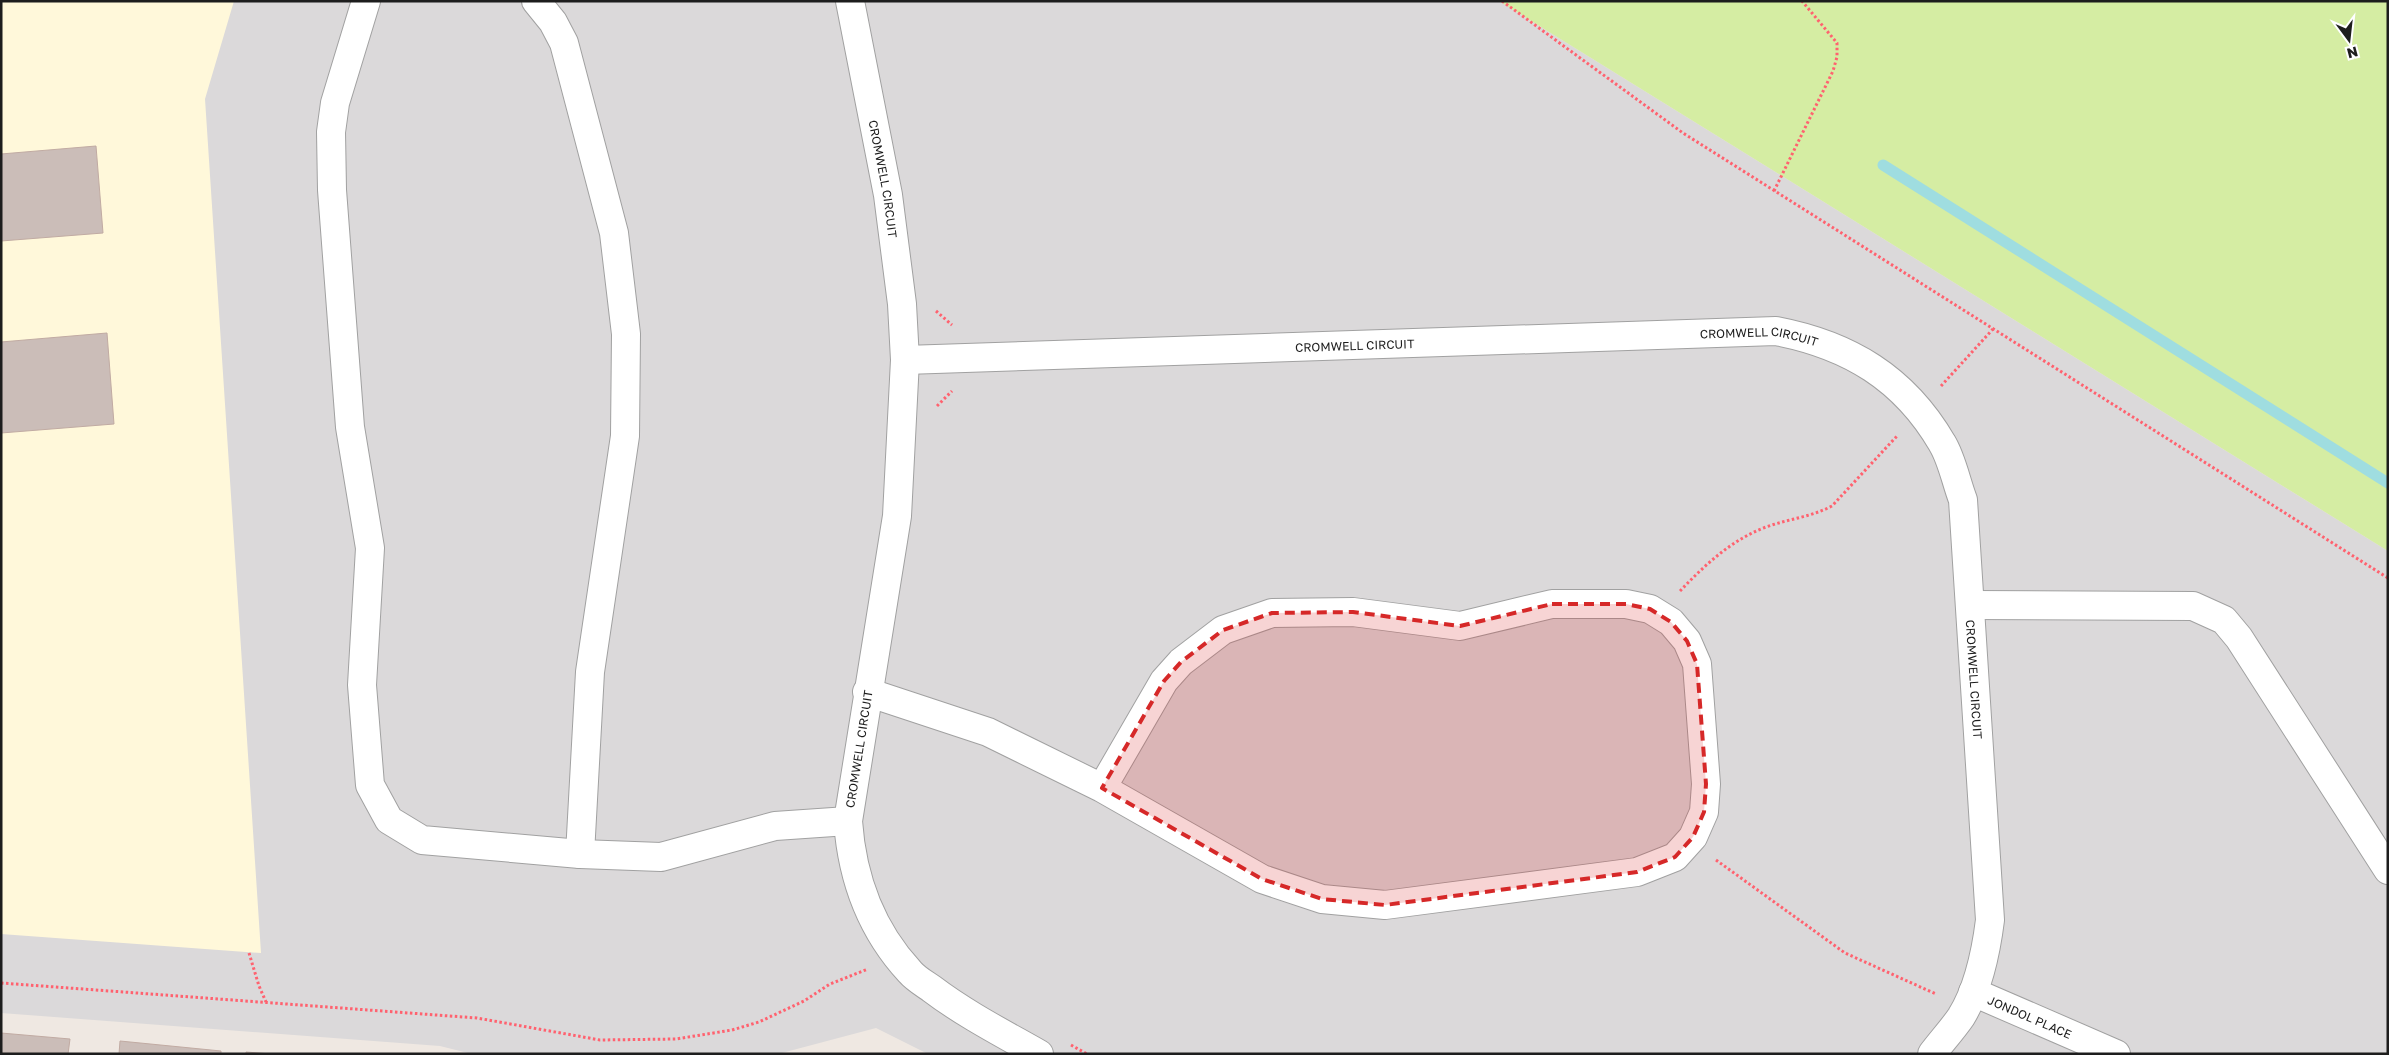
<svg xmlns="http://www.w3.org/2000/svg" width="2389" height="1055" font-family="'Golos Text',sans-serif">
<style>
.residential{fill:#dbd9da}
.education{fill:#fff8da}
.grass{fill:#d5eda3}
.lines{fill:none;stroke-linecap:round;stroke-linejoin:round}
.stream{stroke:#9fdde0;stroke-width:11}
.building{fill:#cbbdb8;stroke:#c1aba3}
.minor-casing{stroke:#a1a1a1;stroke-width:30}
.path{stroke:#ff626f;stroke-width:3;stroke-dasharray:2.5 2.5;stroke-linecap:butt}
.minor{stroke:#fff;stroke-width:28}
.marked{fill:#d62828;fill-opacity:0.2;stroke:#d62828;stroke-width:4;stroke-dasharray:10 6;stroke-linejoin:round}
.labels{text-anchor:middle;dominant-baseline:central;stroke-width:4;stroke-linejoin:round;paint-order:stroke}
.street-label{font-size:12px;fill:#1d1d1d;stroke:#fff}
</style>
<rect width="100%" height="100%" fill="#efe8e2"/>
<path class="residential" d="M1,1H1499L2388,551V1054H928L876,1028L778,1054H472L440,1046L1,1013Z"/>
<path class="education" d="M1,1H234L205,99L261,953L1,934Z"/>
<path class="grass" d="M1499,1H2388V551Z"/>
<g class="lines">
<path class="stream" d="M1883,165L2388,483"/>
</g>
<g class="building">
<path d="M96,146L103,233L1,241V154Z"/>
<path d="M107,333L114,424L1,433V342Z"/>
<path d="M1,1033L70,1039L68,1054H1Z"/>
<path d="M120,1041L221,1051V1054H119Z"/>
<path d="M246,1052L271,1054H246Z"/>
</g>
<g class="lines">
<g class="minor-casing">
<g id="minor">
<path d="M366,1L335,103L331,132L332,190L350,427L370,548L362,685L370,785L389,820L422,840L580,854L661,857L775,826L848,821"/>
<path d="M536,1L553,22L564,43L614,233L626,334L625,436L590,672L580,854"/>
<path id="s1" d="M850,1L888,195L902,304L905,360L897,516L848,821C852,878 871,930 910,972C916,979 925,984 932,989C965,1014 1002,1033 1039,1054"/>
<path id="s2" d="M905,360L1776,331C1849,345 1904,378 1942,443C1952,459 1956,482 1963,500L1990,920C1986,952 1979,988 1961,1017C1952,1030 1941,1042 1932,1054"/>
<path d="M1971,605L2193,606L2224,620L2239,638L2388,870"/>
<path d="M867,692L988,732L1102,788L1164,681L1181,662L1223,630L1272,613L1353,612L1460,626L1552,604H1626L1650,609L1671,622L1687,641L1697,664L1706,784L1704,812L1693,837L1675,857L1637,872L1385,905L1322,899L1262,879L1102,788"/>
<path id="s3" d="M1973,992L2116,1054"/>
</g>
</g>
<g class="path">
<path d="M1502,1L1683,133L2388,578"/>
<path d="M1774,191L1833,71L1837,57V43L1802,1"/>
<path d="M936,311L952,325"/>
<path d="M1941,386L1993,329"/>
<path d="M937,406L952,391"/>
<path d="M1680,591C1705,565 1731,540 1766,527C1788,519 1811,517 1832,506L1897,436"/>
<path d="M1716,860L1845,953L1936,994"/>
<path d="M249,953L259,986L266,1002"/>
<path d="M1,983L477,1018L600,1040L676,1039L732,1030L759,1022L804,1001L830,984L868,969"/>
<path d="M1071,1045L1087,1054"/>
</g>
<use href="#minor" class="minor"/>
</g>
<path class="marked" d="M1552,604H1626L1650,609L1671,622L1687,641L1697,664L1706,784L1704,812L1693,837L1675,857L1637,872L1385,905L1322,899L1262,879L1102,788L1164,681L1181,662L1223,630L1272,613L1353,612L1460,626Z"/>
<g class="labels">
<g class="street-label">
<text stroke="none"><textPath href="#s1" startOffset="181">CROMWELL CIRCUIT</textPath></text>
<text stroke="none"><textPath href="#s2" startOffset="855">CROMWELL CIRCUIT</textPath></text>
<text stroke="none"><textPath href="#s2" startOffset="450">CROMWELL CIRCUIT</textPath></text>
<text stroke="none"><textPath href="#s2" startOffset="1319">CROMWELL CIRCUIT</textPath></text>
<text transform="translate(859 749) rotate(-81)">CROMWELL CIRCUIT</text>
<text stroke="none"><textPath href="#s3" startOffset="62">JONDOL PLACE</textPath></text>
</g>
</g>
<rect width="2389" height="1055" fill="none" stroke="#1d1d1d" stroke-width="5"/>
<g transform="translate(2349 40) rotate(165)" stroke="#ffffff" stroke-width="4" paint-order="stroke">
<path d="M0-4L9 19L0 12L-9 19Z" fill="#1d1d1d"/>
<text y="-8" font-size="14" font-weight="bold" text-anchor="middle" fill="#1d1d1d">N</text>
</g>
</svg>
